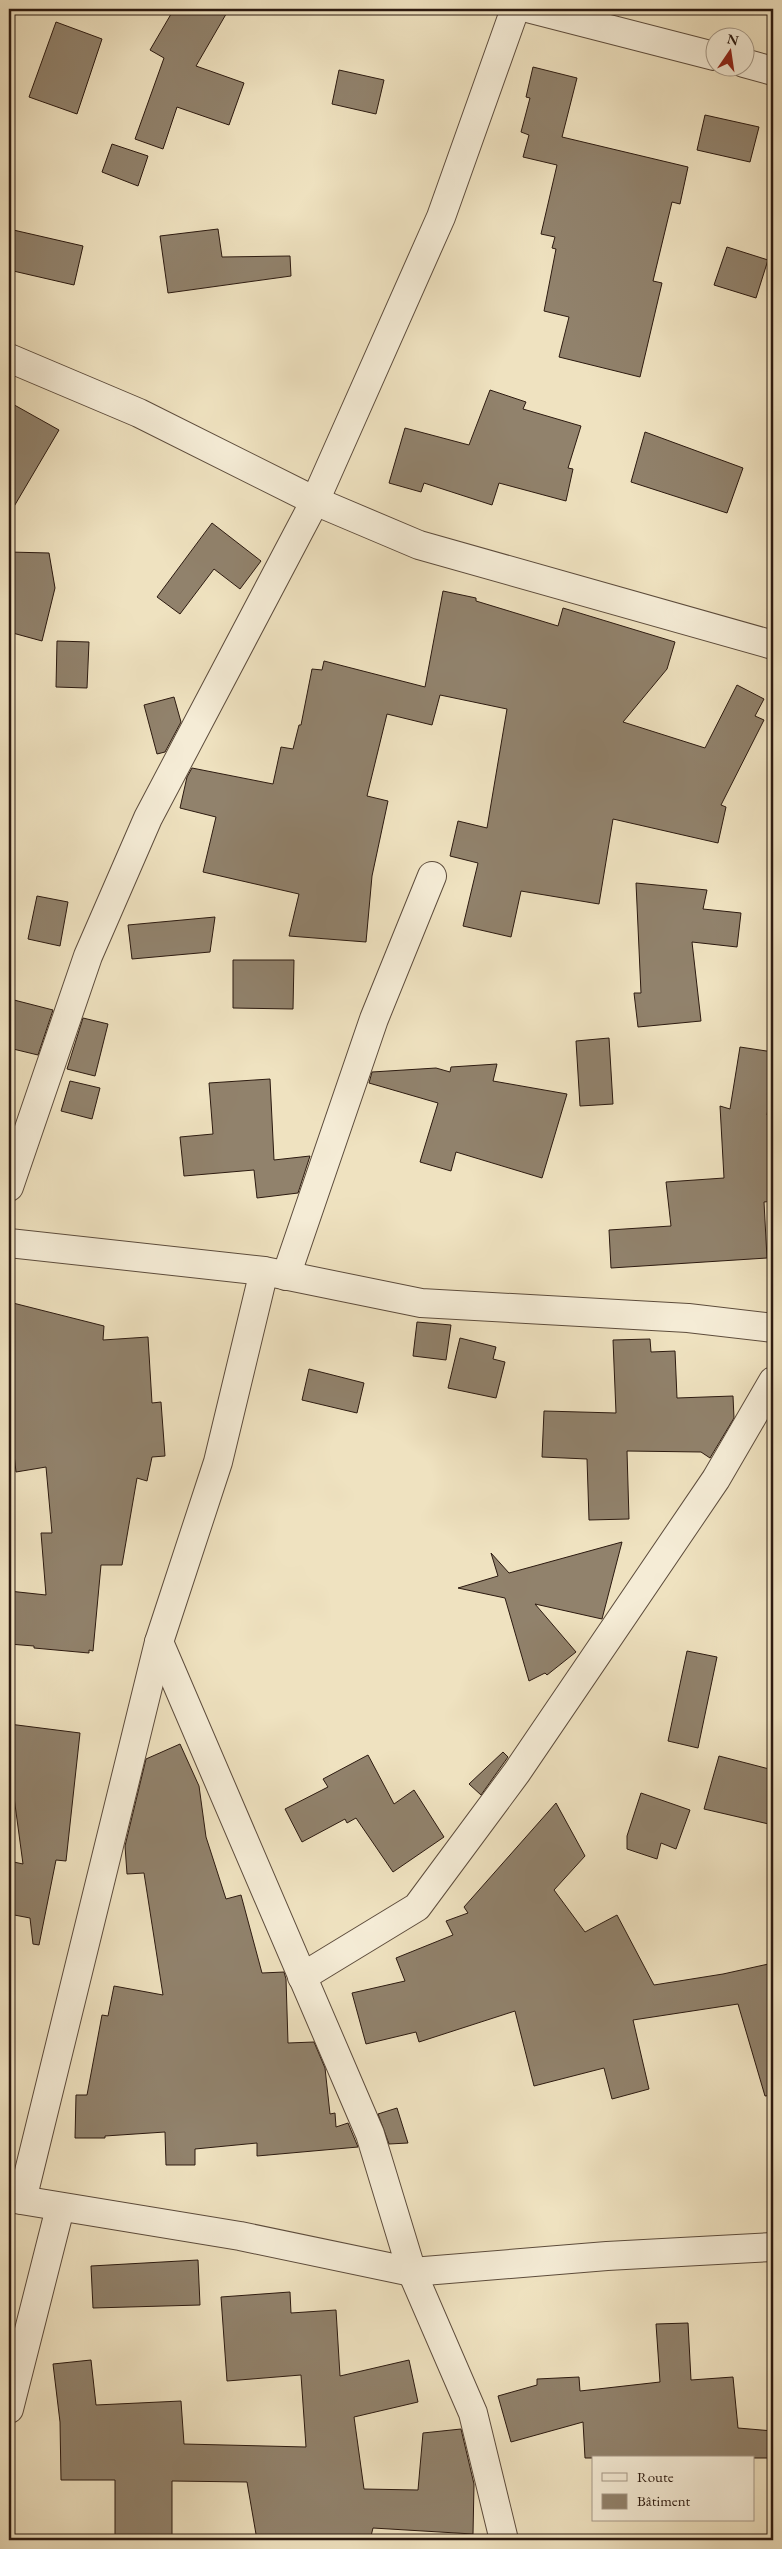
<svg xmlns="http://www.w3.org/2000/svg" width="782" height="2549" font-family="'EB Garamond',serif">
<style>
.building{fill:#91826c;stroke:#2c1a10}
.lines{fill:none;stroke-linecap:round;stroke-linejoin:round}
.street-casing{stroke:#5d4c3c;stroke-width:30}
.street{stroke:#f5ecd6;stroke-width:28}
</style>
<rect width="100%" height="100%" fill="#efe2c0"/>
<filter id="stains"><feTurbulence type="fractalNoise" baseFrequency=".004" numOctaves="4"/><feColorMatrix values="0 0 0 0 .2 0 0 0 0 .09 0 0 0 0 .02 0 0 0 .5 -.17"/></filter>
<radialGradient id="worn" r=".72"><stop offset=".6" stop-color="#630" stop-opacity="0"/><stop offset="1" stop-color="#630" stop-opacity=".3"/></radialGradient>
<g class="building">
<path d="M174,9H229L196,66L244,83L229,125L177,107L163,149L135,139L164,58L150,50Z"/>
<path d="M56,22L102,39L77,114L29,97Z"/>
<path d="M533,67L577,78L562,137L688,167L680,204L672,202L653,281L662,283L640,377L559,357L569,317L544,311L556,249L552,248L555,237L541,234L557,165L523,157L529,135L521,132L530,98L526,97Z"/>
<path d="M339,70L384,80L376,114L332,104Z"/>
<path d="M705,115L759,127L750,162L697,150Z"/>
<path d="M112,144L148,156L138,186L102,172Z"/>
<path d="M9,229L83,246L74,285L9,270Z"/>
<path d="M218,229L222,257L290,256L291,276L168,293L160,236Z"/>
<path d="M727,247L768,260L756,298L714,285Z"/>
<path d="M490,390L526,402L523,409L581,426L568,468L573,469L566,501L499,483L492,505L424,483L421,492L389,483L405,428L469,445Z"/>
<path d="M9,402L59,430L9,515Z"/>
<path d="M645,432L743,468L727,513L631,482Z"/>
<path d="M212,523L261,561L240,589L214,569L180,614L157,597Z"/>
<path d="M9,552L49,553L55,588L42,641L9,632L11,600Z"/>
<path d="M443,591L476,598V601L558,626L563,608L675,642L667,669L623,722L705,748L737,685L764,699L755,716L764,720L721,805L726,807L718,843L613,819L599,904L521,891L511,937L463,926L478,863L450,856L458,821L487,828L507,709L440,695L432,725L387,714L367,796L388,801L372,876L366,942L289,936L299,894L203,872L216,817L180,808L187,777L192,768L273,784L281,747L293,749L299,725H301L312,669L322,670L324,661L425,687Z"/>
<path d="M57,641L89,642L87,688L56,687Z"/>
<path d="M174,697L181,722L165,752L157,754L144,705Z"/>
<path d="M636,883L707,890L703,909L741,913L737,947L692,942L701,1021L638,1027L634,993H641Z"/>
<path d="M37,896L68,902L60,946L28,939Z"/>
<path d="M215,917L210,952L132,959L128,925Z"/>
<path d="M233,960H294L293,1009L233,1008Z"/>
<path d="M14,1000L53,1010L38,1055L9,1048V1023Z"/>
<path d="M83,1018L108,1024L95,1076L67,1069Z"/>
<path d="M609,1038L613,1104L580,1106L576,1041Z"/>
<path d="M740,1047L773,1052V1078L767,1115L773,1116V1201L764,1202L767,1258L611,1268L609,1230L671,1226L666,1182L724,1178L720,1106L730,1109Z"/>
<path d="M497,1064L493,1081L567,1094L542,1178L456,1152L451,1171L420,1162L438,1103L369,1083L372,1072L436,1068L450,1072L451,1067Z"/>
<path d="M270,1079L274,1160L310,1156L298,1193L257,1198L254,1170L184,1176L180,1137L213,1134L209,1083Z"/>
<path d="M70,1081L100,1088L92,1119L61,1111Z"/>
<path d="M9,1302L104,1326L103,1340L148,1337L152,1403L161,1402L165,1456L152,1457L147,1481L137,1478L122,1565H101L93,1651L89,1650V1653L34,1648V1646L9,1644V1591L46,1595L41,1533H52L46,1467L16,1472L14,1454H9Z"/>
<path d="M417,1322L451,1325L446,1360L413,1356Z"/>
<path d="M460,1338L496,1347L493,1359L505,1362L496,1398L448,1388Z"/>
<path d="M650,1339L651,1352L675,1351L677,1398L733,1396L734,1418L710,1458L701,1452L627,1451L629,1519L589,1520L587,1459L542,1457L544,1411L616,1413L613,1340Z"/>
<path d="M309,1369L364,1383L357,1413L302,1400Z"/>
<path d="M622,1542L602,1619L535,1604L576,1652L547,1675L545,1673L529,1681L505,1598L458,1588L498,1576L491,1553L509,1573Z"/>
<path d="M687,1651L717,1657L698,1748L668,1741Z"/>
<path d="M9,1724L80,1733L66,1861L56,1860L39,1945L33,1944L30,1918L9,1914V1861L23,1864L9,1760Z"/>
<path d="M180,1744L199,1786L206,1837L226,1899L241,1895L262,1973L284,1972L286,1979L288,2043L314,2042L325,2068L330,2114L335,2113L336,2127L348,2123L358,2147L257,2156V2143L195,2149V2165H166L165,2132L105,2136V2138H75L76,2095H87L102,2015L108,2016L114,1986L163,1995L144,1873L127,1874L125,1846L146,1759Z"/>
<path d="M503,1752L508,1757L481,1795L469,1784Z"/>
<path d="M368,1755L394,1804L414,1790L444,1837L393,1872L356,1818L347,1823L345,1819L302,1842L285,1809L328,1787L323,1779Z"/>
<path d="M719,1756L773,1770V1825L704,1809Z"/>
<path d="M641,1793L690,1810L676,1849L661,1843L657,1859L627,1849V1836Z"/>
<path d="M556,1803L585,1856L554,1890L585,1932L617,1915L654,1985L723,1974L773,1963V2095L765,2096L738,2004L633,2020L649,2089L612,2099L604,2068L534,2086L515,2011L419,2042L416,2032L366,2044L352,1993L405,1981L396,1958L453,1935L446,1921L468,1913L464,1907Z"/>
<path d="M397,2108L408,2143L389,2144L378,2114Z"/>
<path d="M198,2260L200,2305L93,2308L91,2266Z"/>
<path d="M290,2292L291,2313L336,2310L340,2376L409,2360L418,2402L354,2417L364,2489L418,2490L423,2433L461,2429L474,2484L473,2534L373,2528L370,2540H257L247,2482L172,2481V2540H115V2480H61L60,2422L53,2364L91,2360L96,2405L181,2401L184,2444L306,2447L301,2375L227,2381L221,2297Z"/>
<path d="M688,2323L691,2380L733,2377L738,2428L773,2431V2458H585L583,2422L511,2442L498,2396L537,2385V2379L579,2377L580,2391L660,2382L656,2324Z"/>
</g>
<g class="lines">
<g class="street-casing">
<g id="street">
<path d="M531,9L714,56"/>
<path d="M744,63L773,71"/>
<path d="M9,358L139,413L315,501L419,545L773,645"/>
<path d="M9,1187L88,956L148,818L315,501L441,217L515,9"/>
<path d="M9,1243L264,1271L421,1303L688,1318L773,1328"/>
<path d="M286,1276L374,1019L432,876"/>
<path d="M159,1642L370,2134L412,2272L473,2413L504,2540"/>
<path d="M302,1977L417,1907L517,1772L716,1479L773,1381"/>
<path d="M9,2198L240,2236L412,2272L607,2256L773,2247"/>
<path d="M22,2200L159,1642L218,1462L264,1271"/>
<path d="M9,2409L60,2208"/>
</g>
</g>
<use href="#street" class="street"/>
</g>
<rect width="782" height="2549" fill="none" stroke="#efe2c0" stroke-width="30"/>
<rect x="10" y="10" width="762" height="2529" fill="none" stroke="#2c1a10" stroke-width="2.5"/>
<rect x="15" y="15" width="752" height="2519" fill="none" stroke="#2c1a10"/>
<rect x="592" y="2456" width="162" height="65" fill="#f5ecd6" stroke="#a59887"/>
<rect x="602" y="2473" width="25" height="8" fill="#f5ecd6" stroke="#a59887"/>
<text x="637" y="2482" font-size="15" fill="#2c1a10">Route</text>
<rect x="602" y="2494" width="25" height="15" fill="#91826c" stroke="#a59887"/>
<text x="637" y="2506" font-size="15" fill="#2c1a10">Bâtiment</text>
<g transform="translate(730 52) rotate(13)"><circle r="24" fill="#f5ecd6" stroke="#a59887"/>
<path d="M0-4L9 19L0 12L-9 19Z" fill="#8f2418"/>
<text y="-8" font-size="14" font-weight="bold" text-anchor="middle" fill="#2c1a10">N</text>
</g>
<rect width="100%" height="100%" filter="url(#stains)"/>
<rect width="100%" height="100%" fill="url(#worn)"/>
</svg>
